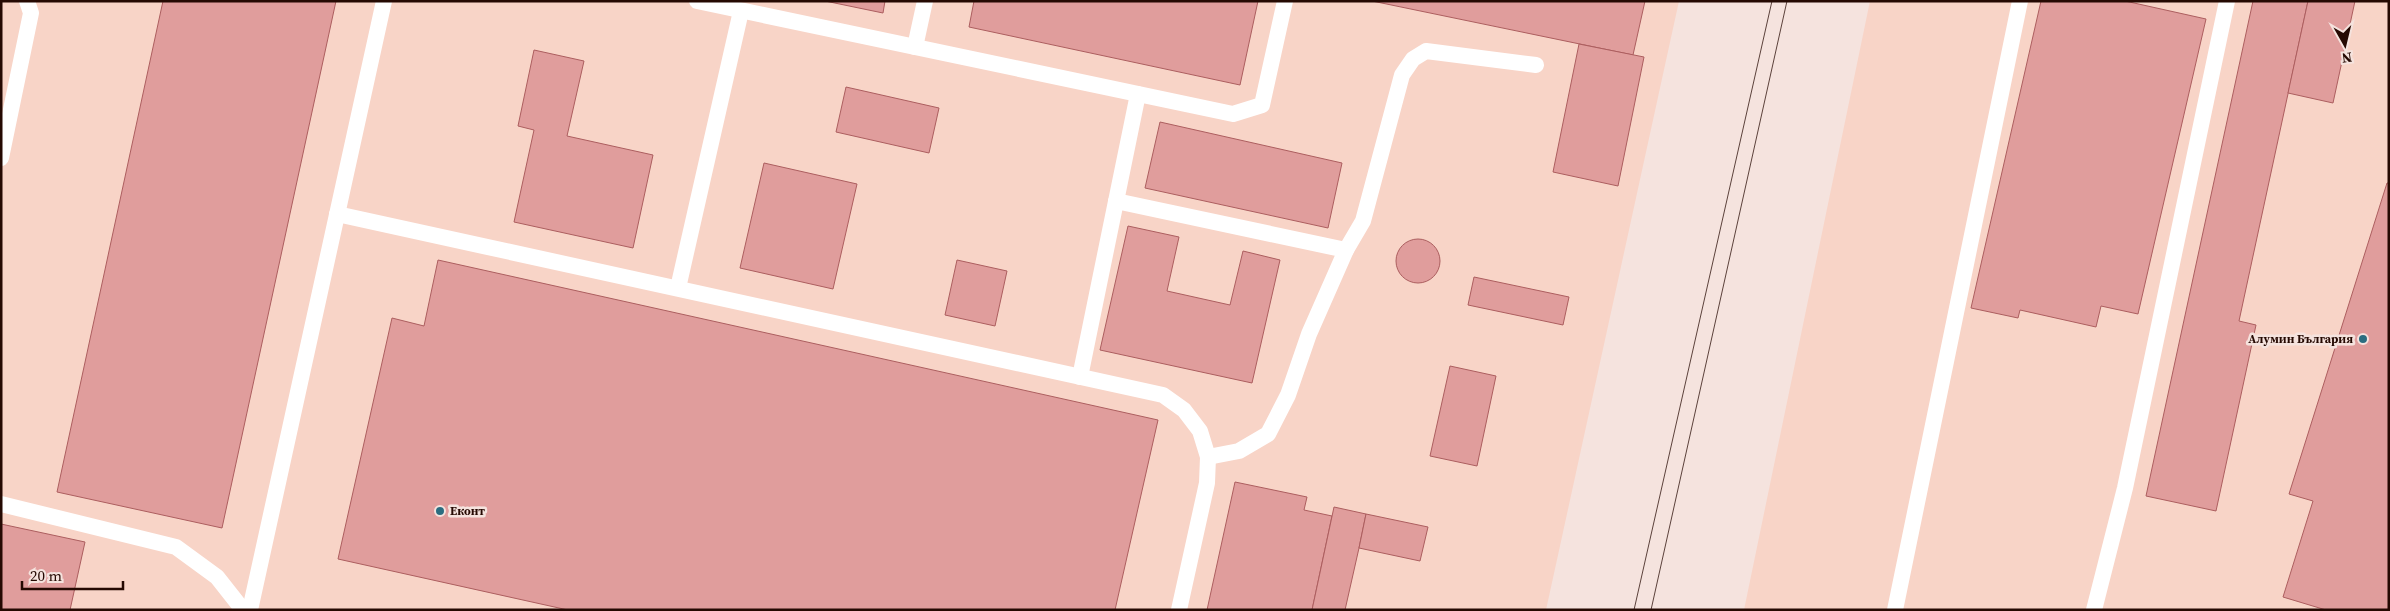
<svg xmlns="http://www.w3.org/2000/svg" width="2390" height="611" font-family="'Source Serif 4',serif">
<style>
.built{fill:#f8d4c7}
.building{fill:#e09d9c;stroke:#ac5e5f}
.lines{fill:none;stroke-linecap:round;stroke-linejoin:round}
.lane{stroke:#fff;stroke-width:16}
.tram{stroke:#5b413b;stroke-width:1}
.poi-dot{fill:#2b6d80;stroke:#f5e3de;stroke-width:2}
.labels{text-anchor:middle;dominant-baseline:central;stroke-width:5;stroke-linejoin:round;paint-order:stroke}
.poi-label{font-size:12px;font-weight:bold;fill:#250902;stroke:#f5e3de;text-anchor:end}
</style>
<rect width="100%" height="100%" fill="#f5e3de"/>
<g class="built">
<path d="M1,1H1679L1546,610H1Z"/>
<path d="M1870,1H2389V610H1744Z"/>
</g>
<g class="building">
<path d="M163,1H336L222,528L57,492Z"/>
<path d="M825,1H885L883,13Z"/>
<path d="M974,1H1258L1240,85L969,27Z"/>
<path d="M1372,1H1645L1633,55Z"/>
<path d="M2041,1H2125L2206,19L2138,314L2101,306L2096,327L2020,310L2018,318L1971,308Z"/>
<path d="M2253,1H2308L2239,321L2256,325L2216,511L2146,496Z"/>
<path d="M2308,1H2355L2333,103L2288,93Z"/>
<path d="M1579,44L1644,57L1618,186L1553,172Z"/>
<path d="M534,50L584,61L567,136L653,155L633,248L514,222L534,130L518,126Z"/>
<path d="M846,87L939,108L929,153L836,132Z"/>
<path d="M1160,122L1342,163L1328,228L1145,188Z"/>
<path d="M764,163L857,184L833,289L740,268Z"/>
<path d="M2387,183H2389V610H2326L2283,597L2313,501L2289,494Z"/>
<path d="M1128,226L1179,237L1167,291L1230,305L1243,251L1280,260L1252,383L1100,350Z"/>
<circle cx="1418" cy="261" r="22"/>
<path d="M438,260L1158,420L1115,610H568L338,559L392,318L424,326Z"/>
<path d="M957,260L1007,271L995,326L945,315Z"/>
<path d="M1474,277L1569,297L1563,325L1468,305Z"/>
<path d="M1450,366L1496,376L1477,466L1430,456Z"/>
<path d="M1235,482L1307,497L1304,510L1332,516L1312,610H1207Z"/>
<path d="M1334,507L1366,514L1359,548L1345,610H1312Z"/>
<path d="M1366,514L1428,527L1420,561L1359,548Z"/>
<path d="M1,524L85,542L70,610H1Z"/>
</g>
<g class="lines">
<g class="lane">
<path d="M697,1L1233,114L1262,105L1285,1"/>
<path d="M915,47L925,1"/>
<path d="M1,158L31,13L27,1"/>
<path d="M1116,201L1346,250"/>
<path d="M337,214L1163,395L1184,410L1200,431L1208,457L1207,483L1179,610"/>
<path d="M678,288L741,11"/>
<path d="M1080,377L1138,94"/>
<path d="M1208,457L1239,451L1268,434L1288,395L1309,334L1346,250L1363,221L1402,75L1413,59L1426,51L1536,65"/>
<path d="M1,504L176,547L217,577L243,610"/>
<path d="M250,610L384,1"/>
<path d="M1895,610L2020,1"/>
<path d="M2094,610L2125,488L2227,1"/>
</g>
<g class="tram">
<path d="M1634,610L1772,1"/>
<path d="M1651,610L1787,1"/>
</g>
</g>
<g class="poi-dot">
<circle cx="2363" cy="339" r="5"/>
<circle cx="440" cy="511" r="5"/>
</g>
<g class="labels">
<g class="poi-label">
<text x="2353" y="339">Алумин България</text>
<text x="450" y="511" text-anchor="start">Еконт</text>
</g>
</g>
<rect width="2390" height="611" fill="none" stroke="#250902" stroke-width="5"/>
<g transform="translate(2345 45) rotate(172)" stroke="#f5e3de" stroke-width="4" paint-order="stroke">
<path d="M0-4L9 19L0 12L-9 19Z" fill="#250902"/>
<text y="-8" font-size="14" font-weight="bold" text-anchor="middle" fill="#250902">N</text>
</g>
<path d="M22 581v8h101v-8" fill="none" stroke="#250902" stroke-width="2.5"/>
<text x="30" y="581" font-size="15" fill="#250902" stroke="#f5e3de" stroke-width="4" paint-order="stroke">20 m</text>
</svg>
